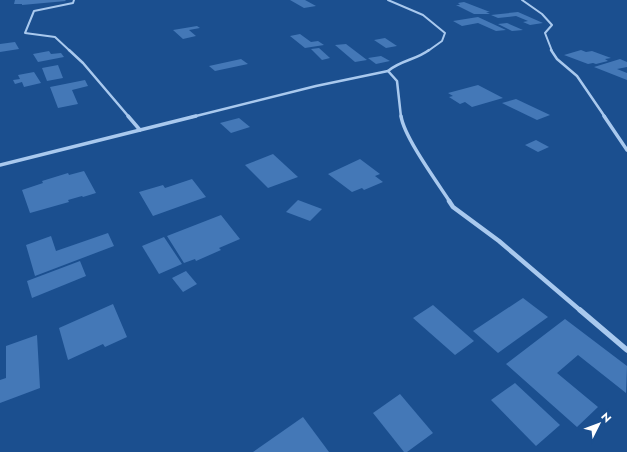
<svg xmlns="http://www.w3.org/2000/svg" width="627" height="452" font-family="Jost,sans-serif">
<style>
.building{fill:#4478b7}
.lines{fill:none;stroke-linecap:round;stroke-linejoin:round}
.street-far4{stroke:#a9c9ee;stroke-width:2}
.street-far3{stroke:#a9c9ee;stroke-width:2.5}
.street-far2{stroke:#a9c9ee;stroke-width:3.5}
.street-far1{stroke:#a9c9ee;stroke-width:4.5}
.street{stroke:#a9c9ee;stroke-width:5.5}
</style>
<rect width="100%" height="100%" fill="#1b4f8f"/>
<g class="building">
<path d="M15,0H65L66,1L22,5V4H14Z"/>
<path d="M290,0H305L316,6L304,8Z"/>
<path d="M464,2L490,12H486L490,14H474L456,5H460L458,3Z"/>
<path d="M518,12L543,23L530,25L523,22L528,21L516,16L498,18L491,15Z"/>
<path d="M478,17L506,30L496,31L478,23L462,26L453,21Z"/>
<path d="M507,23L523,30L512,31L498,24Z"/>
<path d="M197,26L200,28L189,30L196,36L183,39L173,30Z"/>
<path d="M300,34L311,42L318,41L324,45L305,48L290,36Z"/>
<path d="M385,38L397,46L386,48L374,40Z"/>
<path d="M15,42L19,49L0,52V44Z"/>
<path d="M346,44L367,60L355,62L335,45Z"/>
<path d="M319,48L330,58L322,60L311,49Z"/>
<path d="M581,50L586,52L592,51L611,58L605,59L608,61L596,64L593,63L588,64L564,55Z"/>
<path d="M49,51L51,54L61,53L64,57L38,62L33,54Z"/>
<path d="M381,56L390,61L376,64L368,58Z"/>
<path d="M241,59L248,64L215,71L209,66Z"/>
<path d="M620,59L627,62V67L617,69L627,73V80L594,67Z"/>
<path d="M58,65L63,78L47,81L42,68Z"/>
<path d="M34,72L41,83L24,87L22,82L15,84L13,80L20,79L18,75Z"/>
<path d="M85,80L88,86L72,90L78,104L58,108L50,87Z"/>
<path d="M478,85L503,98L472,107L465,102L460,104L449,97L453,96L448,93Z"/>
<path d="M516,99L550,115L537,120L502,103Z"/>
<path d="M239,118L250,127L231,133L220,123Z"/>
<path d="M536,140L549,147L538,152L525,145Z"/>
<path d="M273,154L298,177L268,188L245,165Z"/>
<path d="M360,159L380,174L375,176L383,182L364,190L362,188L352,192L328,174Z"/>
<path d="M84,171L96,193L83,197L82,196L68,200L69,202L30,213L22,190L43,183L42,181L68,173L69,175Z"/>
<path d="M192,179L206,197L153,216L139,192L163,185L165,188Z"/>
<path d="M298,200L322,209L310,221L286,212Z"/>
<path d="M221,215L240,239L219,248L221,250L196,261L195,259L184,263L167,236Z"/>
<path d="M108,233L114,246L35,276L26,245L51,236L56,251Z"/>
<path d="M164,237L182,264L159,274L142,246Z"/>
<path d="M80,261L86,276L32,298L27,281Z"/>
<path d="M186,271L197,284L183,292L172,278Z"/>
<path d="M523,298L548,317L498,353L473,331Z"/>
<path d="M113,304L127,337L105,347L103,344L68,360L59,328Z"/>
<path d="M433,305L474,341L455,355L413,318Z"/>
<path d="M565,319L627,366L626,393L578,355L557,373L598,407L577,427L506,364Z"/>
<path d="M37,335L40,388L0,403V380L6,378V346Z"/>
<path d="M515,383L560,425L536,446L491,400Z"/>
<path d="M400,394L433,433L407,452H404L373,413Z"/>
<path d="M303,417L329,452H253Z"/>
</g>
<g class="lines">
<g class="street-far4">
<path d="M388,0L423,15L445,33L442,41L428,51"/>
<path d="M522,0L542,14L552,25L545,33L552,51"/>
<path d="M70,51L55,37L25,33L34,11L73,3L74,0"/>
</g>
<g class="street-far3">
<path d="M69,50L83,63L129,117"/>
<path d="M551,50L557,59L577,76L605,117"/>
<path d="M192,117L316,86L388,71"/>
<path d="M401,117L397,81L388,71C401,60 416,60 429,50"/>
</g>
<g class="street-far2">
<path d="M128,116L140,130"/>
<path d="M401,116C404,137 437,182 450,202"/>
<path d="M604,116L627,150"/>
<path d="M0,165L196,116"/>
</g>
<path class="street-far1" d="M449,201L453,207L499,241L581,311"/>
<path class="street" d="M580,310L627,350"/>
</g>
<g transform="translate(599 424) rotate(48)" stroke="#1b4f8f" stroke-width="3" paint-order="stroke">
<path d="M0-3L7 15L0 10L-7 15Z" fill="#ffffff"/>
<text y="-6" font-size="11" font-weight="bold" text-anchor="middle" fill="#ffffff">N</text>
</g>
</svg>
